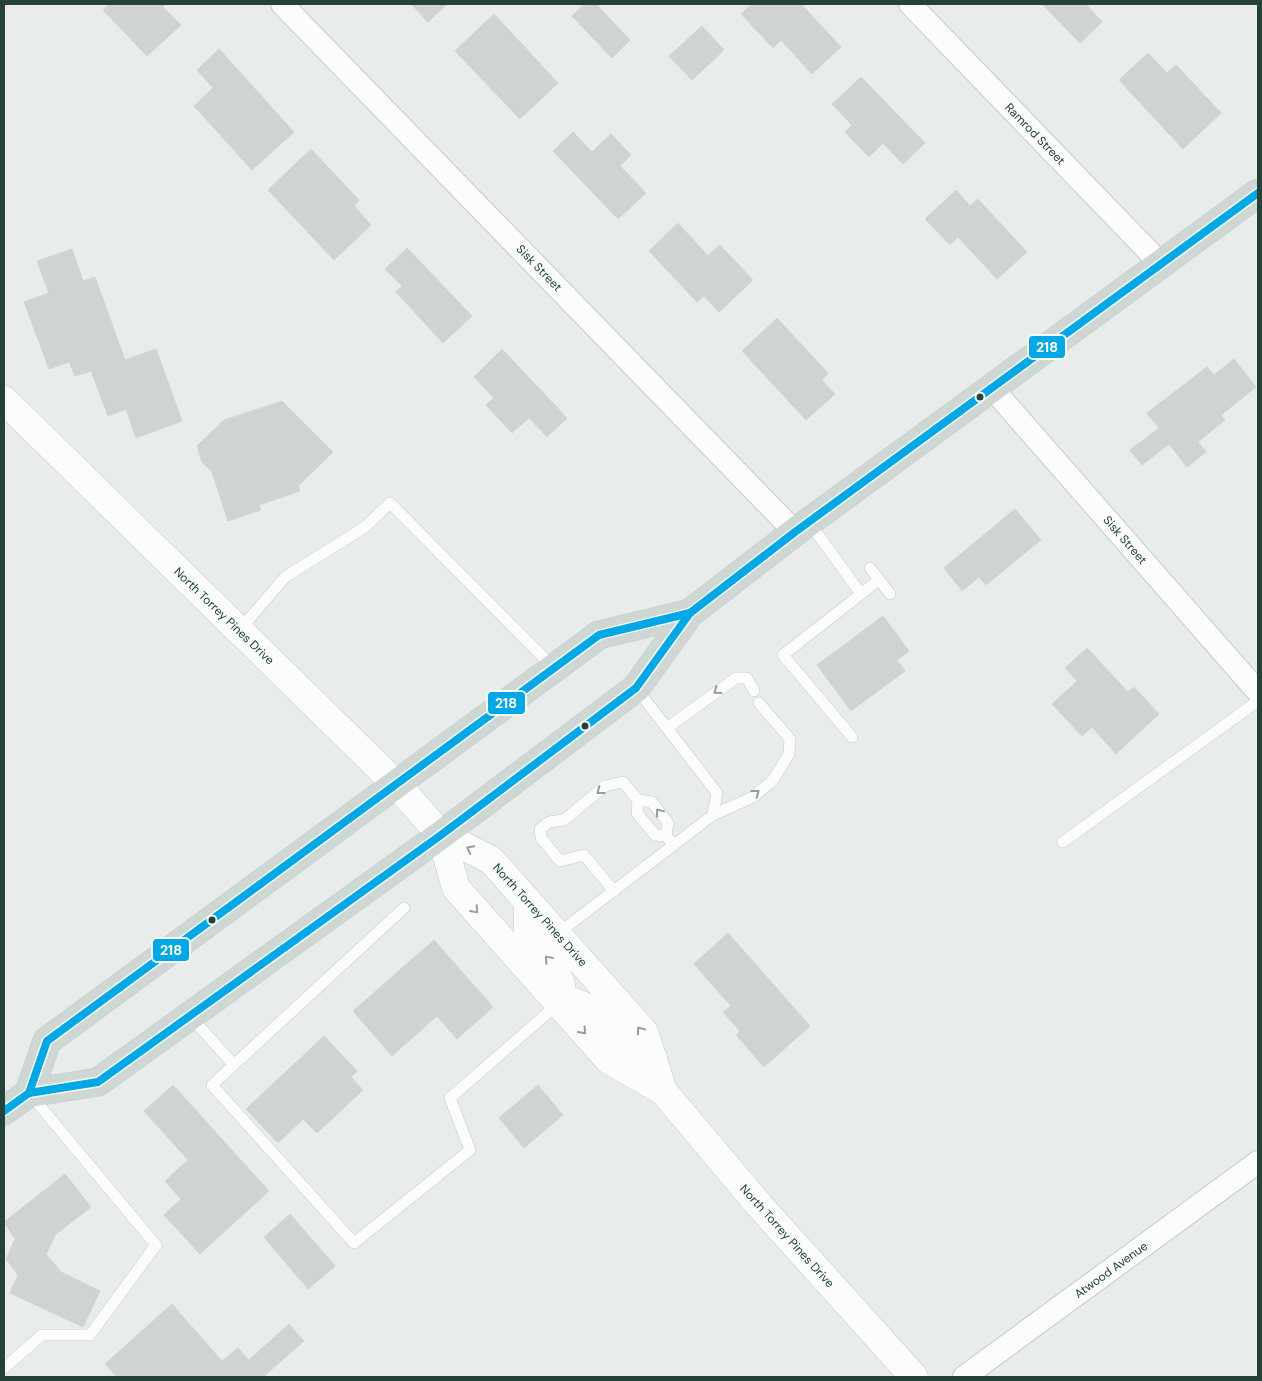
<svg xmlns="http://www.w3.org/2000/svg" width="1262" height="1381" font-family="'DM Sans',sans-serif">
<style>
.building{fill:#cfd4d2;stroke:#d1d6d4}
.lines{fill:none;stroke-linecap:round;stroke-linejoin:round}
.service-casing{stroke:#c5cac8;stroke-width:12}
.minor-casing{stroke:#c5cac8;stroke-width:24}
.secondary-casing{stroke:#c3cbc8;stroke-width:29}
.primary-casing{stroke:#c3ccc9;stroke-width:29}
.service{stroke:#fcfcfc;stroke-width:11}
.minor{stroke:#fcfcfc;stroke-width:22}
.secondary{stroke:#fcfcfc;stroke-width:28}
.primary{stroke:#cfd7d5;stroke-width:28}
.bus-1-casing{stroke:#f7fbf9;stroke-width:11}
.bus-1{stroke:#02a8e6;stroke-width:8}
.oneway{stroke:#909f9b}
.bus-dot{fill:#24423a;stroke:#f7fbf9;stroke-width:2}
.labels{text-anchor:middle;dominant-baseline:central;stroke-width:5;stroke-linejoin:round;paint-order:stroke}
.street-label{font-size:12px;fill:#24423a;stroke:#f7fbf9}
.line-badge{stroke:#f7fbf9;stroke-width:2}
.badge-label{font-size:14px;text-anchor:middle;font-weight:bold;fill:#fff}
</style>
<rect width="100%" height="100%" fill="#e8edeb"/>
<g class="building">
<path d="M109,4H166L163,7L181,25L147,56L103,10Z"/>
<path d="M411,4H447L428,22Z"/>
<path d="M584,4H596L630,40L612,58L572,16Z"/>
<path d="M752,4H801L841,47L812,74L781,40L773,48L741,14Z"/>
<path d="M1042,4H1086L1102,22L1080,43Z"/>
<path d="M494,14L558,83L520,119L455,51Z"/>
<path d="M702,26L724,50L692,80L669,56Z"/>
<path d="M219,49L294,132L252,170L194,106L213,88L197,70Z"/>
<path d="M1148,53L1167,73L1176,65L1221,113L1183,149L1119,80Z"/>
<path d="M861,77L925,143L903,164L883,143L869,157L845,132L852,125L832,104Z"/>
<path d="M573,132L592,152L611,134L631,155L620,166L646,193L618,219L553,151Z"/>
<path d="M311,149L359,200L354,206L371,225L334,260L268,190Z"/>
<path d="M956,190L970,206L978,199L1027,252L997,279L958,237L950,245L925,219Z"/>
<path d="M678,223L708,256L720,245L753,280L719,312L704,296L697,302L649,251Z"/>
<path d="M407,248L472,316L443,343L396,292L402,286L385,269Z"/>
<path d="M72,249L83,281L95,277L125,360L156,349L182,421L136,438L126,409L108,416L91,371L75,376L69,362L49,369L24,302L49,293L37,261Z"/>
<path d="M777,318L828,373L822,380L835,394L806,420L742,351Z"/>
<path d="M502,349L567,418L547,437L529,418L512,433L486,405L494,398L474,377Z"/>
<path d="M1234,359L1256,387L1221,415L1225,420L1198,442L1206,452L1187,467L1169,444L1142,465L1130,450L1159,428L1147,413L1207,367L1214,375Z"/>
<path d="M282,401L333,452L298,486L300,491L259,505L261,510L228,521L212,472L202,462L197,446L224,420Z"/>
<path d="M1015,509L1041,540L986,585L979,577L962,591L944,568Z"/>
<path d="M883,616L909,651L897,660L905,671L851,711L817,665Z"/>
<path d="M1087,648L1128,692L1134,687L1159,714L1116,754L1092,727L1082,736L1052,704L1077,681L1065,668Z"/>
<path d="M728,933L810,1026L764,1067L736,1035L740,1031L723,1012L731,1006L694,964Z"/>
<path d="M434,940L493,1007L457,1039L437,1016L392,1056L353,1011Z"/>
<path d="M324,1036L357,1071L351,1077L363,1090L317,1133L303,1119L278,1143L246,1109Z"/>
<path d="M173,1085L269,1191L200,1254L164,1215L181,1199L165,1181L188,1160L144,1111Z"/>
<path d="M538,1085L563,1115L524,1148L499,1118Z"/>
<path d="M65,1174L91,1207L56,1234L46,1254L61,1272L100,1291L83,1327L10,1293L18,1275L6,1259L15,1239L4,1222Z"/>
<path d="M290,1214L335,1266L308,1289L264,1237Z"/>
<path d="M172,1304L222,1361L238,1348L249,1360L289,1324L304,1341L263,1377H117L105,1364Z"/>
</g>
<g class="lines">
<g class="service-casing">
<g id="service">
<path d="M809,522L861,594"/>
<path d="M870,568L890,594"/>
<path d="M239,631L285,577L365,527L390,503L554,668"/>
<path d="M667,728L736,678H747L754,691"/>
<path d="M852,737L783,655L879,580"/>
<path d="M638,800L652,802L668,823L666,836"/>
<path d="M713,815L753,797L773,780L789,754L790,739L759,703"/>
<path d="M1063,842L1258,701"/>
<path d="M614,891L584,855L560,861L541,838L540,829L549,822L564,820L605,786L623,782L638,800L637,813L655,835L666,836L673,844"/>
<path d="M404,908L212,1085L354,1243L470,1150L450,1098L558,1004"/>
<path d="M557,934L713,815L717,793L636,688"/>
<path d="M190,1016L234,1065"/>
<path d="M4,1368L42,1335H90L156,1245L30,1094"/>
</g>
</g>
<g class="minor-casing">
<g id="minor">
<path d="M282,4L795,532"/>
<path d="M910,4L1161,264"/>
<path d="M992,388L1258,692"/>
<path d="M964,1377L1258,1162"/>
</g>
</g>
<g class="secondary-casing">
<g id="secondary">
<path d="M4,400L397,785L441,835L491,860L644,1032L663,1091"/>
<path d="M441,835L456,888L609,1060L663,1091L759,1205L914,1377"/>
<path d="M528,902V936L555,969L561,985L558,1004L574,1002L589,1008L640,1058H653"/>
</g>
</g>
<g class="primary-casing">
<g id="primary">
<path d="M29,1093L47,1041L599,635L690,613"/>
<path d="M4,1111L29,1093L98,1082L441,835L636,688L690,613L795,532L1258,193"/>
</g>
</g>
<use href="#service" class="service"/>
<use href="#minor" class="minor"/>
<use href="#secondary" class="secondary"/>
<use href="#primary" class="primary"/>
<g class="bus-1-casing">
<g id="bus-1">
<path d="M29,1093L47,1041L599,635L690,613"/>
<path d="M4,1111L29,1093L98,1082L441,835L636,688L690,613L795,532L1258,193"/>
</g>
</g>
<use href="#bus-1" class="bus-1"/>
</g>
<defs><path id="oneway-chevron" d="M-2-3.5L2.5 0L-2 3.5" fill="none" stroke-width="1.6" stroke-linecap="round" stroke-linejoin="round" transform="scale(1.25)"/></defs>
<g class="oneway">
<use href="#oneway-chevron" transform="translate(717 691) rotate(144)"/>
<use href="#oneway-chevron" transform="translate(600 791) rotate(143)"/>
<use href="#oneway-chevron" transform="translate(756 793) rotate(-37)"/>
<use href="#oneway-chevron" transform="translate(659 812) rotate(-127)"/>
<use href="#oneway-chevron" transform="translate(470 849) rotate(-153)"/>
<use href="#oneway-chevron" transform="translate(475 910) rotate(49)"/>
<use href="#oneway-chevron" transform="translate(548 959) rotate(-131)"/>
<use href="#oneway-chevron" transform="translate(640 1030) rotate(-125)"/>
<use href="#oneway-chevron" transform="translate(583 1031) rotate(48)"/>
</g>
<g class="bus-dot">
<circle cx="980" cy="397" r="4.5"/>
<circle cx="585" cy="726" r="4.5"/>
<circle cx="212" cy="920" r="4.5"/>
</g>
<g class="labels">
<g class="street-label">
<text transform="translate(1035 134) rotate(46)">Ramrod Street</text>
<text transform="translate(539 268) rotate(46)">Sisk Street</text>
<text transform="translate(1125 540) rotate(49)">Sisk Street</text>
<text transform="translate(224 616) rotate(44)">North Torrey Pines Drive</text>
<text transform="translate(540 915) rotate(48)">North Torrey Pines Drive</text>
<text transform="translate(787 1236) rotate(48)">North Torrey Pines Drive</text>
<text transform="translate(1111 1270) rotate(-36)">Atwood Avenue</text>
</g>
</g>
<g class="line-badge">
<rect x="1028" y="335" width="38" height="24" rx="5" fill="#02a8e6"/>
<rect x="487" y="691" width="39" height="24" rx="5" fill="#02a8e6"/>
<rect x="152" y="938" width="38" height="24" rx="5" fill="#02a8e6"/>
</g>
<g class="badge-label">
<text x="1047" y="352">218</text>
<text x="506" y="708">218</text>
<text x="171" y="955">218</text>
</g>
<rect width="1262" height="1381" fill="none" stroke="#24423a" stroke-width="10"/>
</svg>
